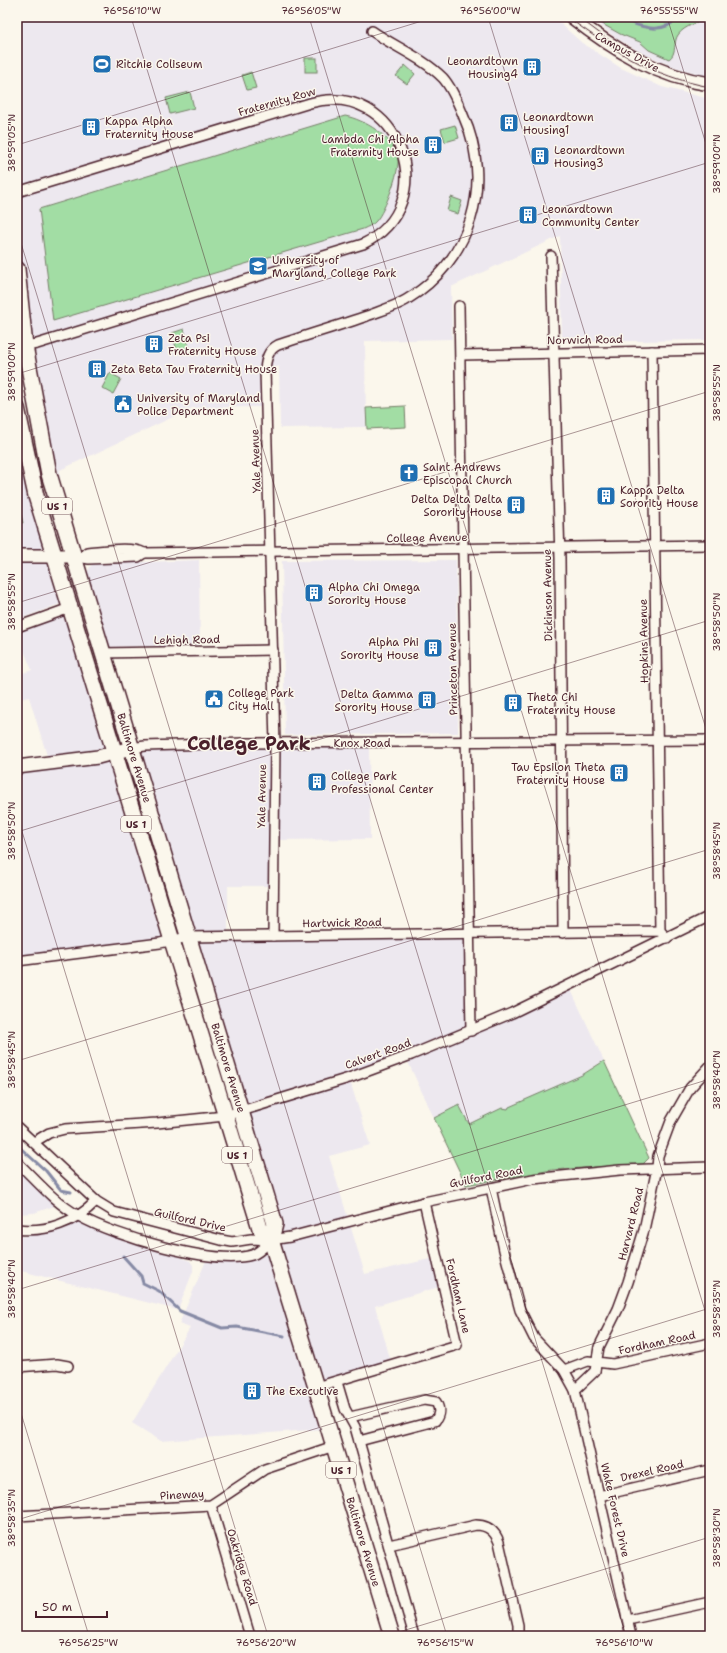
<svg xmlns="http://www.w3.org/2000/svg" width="727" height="1653" font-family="'Shantell Sans',sans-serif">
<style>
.built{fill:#ede8ef}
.green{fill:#a2dda4;stroke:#767e68}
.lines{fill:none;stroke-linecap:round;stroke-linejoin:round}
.stream{stroke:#868aa5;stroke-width:3}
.street-casing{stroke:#4a1f2b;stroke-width:12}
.secondary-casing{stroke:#4a1f2b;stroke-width:16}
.primary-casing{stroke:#4a1f2b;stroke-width:18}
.street{stroke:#fbf7ec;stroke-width:9}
.secondary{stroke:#fbf7ec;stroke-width:13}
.primary{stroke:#fbf7ec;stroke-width:15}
.tram{stroke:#4a1f2b;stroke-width:1}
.ticks{fill:none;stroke:#4a1f2b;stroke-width:1;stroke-opacity:0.45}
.labels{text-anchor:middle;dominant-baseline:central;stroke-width:3;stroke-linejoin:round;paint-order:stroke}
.shield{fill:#fbf7ec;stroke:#7f6065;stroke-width:1}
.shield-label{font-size:10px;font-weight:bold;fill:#4a1f2b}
.street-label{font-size:11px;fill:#4a1f2b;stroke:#fbf7ec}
.poi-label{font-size:11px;fill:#4a1f2b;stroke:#fbf7ec;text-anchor:start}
.town-label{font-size:19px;font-weight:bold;fill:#4a1f2b;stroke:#fbf7ec}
.neatline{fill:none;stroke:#4a1f2b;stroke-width:1.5}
.ticks-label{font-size:10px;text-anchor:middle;fill:#4a1f2b}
</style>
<rect width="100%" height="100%" fill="#fbf7ec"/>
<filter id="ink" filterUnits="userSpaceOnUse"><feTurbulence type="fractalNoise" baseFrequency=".025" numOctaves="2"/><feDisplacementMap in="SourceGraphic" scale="8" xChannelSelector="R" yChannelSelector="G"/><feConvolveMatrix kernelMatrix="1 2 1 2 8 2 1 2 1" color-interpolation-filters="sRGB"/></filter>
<g filter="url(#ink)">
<g class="built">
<path d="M18,17H553L582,43L621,68L662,87L710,99V340L562,342L560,236L451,287L452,339L365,341L366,427L280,428L279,366L262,374V407L192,408L60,470V480L53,450L51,451L25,301L19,243L17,213Z"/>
<path d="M589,17H710V77L675,67L644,54L616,38Z"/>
<path d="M17,392L29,444L65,573L62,603L17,620Z"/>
<path d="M199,560L200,645L104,647L84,579L90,567L93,564Z"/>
<path d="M456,560L458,733L285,735L282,561Z"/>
<path d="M70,608L172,941L17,961V767L49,762L29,697L20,699L17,691V675L32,670L17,634V626Z"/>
<path d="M369,743L370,839L274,840L273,886H228V937L470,933L471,1031L349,1078L370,1145L329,1156L365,1274L434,1258L442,1286L375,1306L392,1365L316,1387L324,1429L161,1441L132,1423L190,1328L179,1324L208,1256L252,1255L274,1234L131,748Z"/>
<path d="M571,990L604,1061L585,1072V1092L511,1110L502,1108L469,1124L459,1105L434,1118L408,1062L500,1024Z"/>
<path d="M17,1166L60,1204L34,1213L17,1214Z"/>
<path d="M78,1217L190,1261L193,1265V1271L178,1310L17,1270V1237L28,1236Z"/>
</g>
<g class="green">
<path d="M593,17H710V19C700,21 684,26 678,35C673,42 677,54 669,59L649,50L640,42L620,34L604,25Z"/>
<rect x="305" y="58" width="12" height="14"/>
<path d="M405,65L415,74L407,84L396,76Z"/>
<path d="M251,72L256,88L247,90L242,75Z"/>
<path d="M190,92L194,108L170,114L166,98Z"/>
<path d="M345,116C363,119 394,137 398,158C400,171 385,211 376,221C373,225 367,227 363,229L53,321L39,209Z"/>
<path d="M455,125L459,138L445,142L441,129Z"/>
<path d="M451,197L462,201L458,214L447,211Z"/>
<path d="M184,329L189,347L177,351L172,333Z"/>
<path d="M110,373L121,379L113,394L102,388Z"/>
<path d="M405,406L406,427L367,429L366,408Z"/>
<path d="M17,497L23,523L17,522Z"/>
<path d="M604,1061L649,1158L643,1164L552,1170L466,1185L434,1118L459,1105L469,1124L502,1108L508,1109L509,1107L582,1075Z"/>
</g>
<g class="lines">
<g class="stream">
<path d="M620,17C637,27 664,36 678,17"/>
<path d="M17,1145L46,1171L61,1190L71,1192"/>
<path d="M123,1256L141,1276L143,1283L159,1291L180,1311L222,1328L237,1327L284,1336"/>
</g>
<g class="street-casing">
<g id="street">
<path d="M17,192L310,103C399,78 445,204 363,244L37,344L25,346"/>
<path d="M551,256L560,558L563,933"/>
<path d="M459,306L471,1031"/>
<path d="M652,351L660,931"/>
<path d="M461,355L710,350"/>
<path d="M78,557L89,559L138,557L144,553"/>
<path d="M82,557L87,552C102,551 131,546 144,553L710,545"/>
<path d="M17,627L70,608"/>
<path d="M102,653L273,650"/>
<path d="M131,748L145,746L245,743L710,740"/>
<path d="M273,936L275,744L265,370C266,359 268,350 278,345C307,335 338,326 367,316C380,311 394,307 406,300C472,260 494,184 463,115C458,103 452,88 443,78C423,58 395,47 372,31"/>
<path d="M17,961L160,943L188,937L660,931L667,938"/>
<path d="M17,1127L96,1201L114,1212L221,1240L232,1242L251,1239L271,1240L290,1237L424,1202L533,1179L620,1170L710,1167"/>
<path d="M34,1142L49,1133L65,1129L157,1123L225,1116L349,1078L411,1055L512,1013L710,916"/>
<path d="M17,1162C36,1180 55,1203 79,1216C114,1236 214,1266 252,1255C259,1253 266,1245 271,1240"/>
<path d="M491,1188L504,1250L520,1310L534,1338L564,1370L575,1390L631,1636"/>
<path d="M17,1229C46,1233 76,1222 96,1201"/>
<path d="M17,1367L57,1364L68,1366"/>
<path d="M564,1370L588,1361L613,1364L710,1343"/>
<path d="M337,1382L345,1409L355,1427L414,1636"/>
<path d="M316,1387L457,1345L424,1202"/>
<path d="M575,1390L595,1371L599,1347L618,1309L628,1282L644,1230L657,1168L658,1156L671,1121L690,1088L710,1066"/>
<path d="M350,1417L424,1400L436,1402C440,1409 440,1414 435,1421L359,1441"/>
<path d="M599,1496L710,1470"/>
<path d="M211,1505L250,1636"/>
<path d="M17,1516L211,1505L265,1469L334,1446"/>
<path d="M389,1545L476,1525C488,1525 495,1531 499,1542L518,1625V1636"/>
<path d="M628,1620L710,1602"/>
</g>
</g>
<g class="secondary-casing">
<g id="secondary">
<path d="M572,17C613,49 658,77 710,84"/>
<path d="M17,556H72"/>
<path d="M17,767L98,757L131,748"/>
</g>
</g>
<g class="primary-casing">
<g id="primary">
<path d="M17,269L25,346L49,474L275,1224L271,1240"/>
<path d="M17,408L36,496L260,1228L265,1235L271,1240L392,1636"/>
</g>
</g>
<use href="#street" class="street"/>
<use href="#secondary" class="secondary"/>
<use href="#primary" class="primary"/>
<g class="tram">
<path d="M567,17C615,51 651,76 710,87"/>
<path d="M578,17L614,44"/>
</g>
</g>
</g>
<path class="ticks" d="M131,17L626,1636M309,17L710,1327M488,17L710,742M667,17L710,157M17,145L435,17M17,230L447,1636M17,374L710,162M17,603L710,391M17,815L268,1636M17,832L710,620M17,1061L710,849M17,1290L710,1079M17,1400L89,1636M17,1520L710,1308M386,1636L710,1537"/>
<defs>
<g id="stadium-square" transform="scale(1)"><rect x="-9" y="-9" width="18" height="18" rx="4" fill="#1f6fb2" stroke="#fbf7ec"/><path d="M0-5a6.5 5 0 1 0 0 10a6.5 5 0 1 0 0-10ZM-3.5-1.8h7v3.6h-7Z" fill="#fff"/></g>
<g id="building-square" transform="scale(1)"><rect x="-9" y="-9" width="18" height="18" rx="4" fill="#1f6fb2" stroke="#fbf7ec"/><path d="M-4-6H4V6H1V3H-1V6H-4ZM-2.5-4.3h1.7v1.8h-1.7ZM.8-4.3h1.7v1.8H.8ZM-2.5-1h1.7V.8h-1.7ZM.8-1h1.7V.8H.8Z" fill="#fff"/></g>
<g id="university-square" transform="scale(1)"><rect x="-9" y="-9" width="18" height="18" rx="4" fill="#1f6fb2" stroke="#fbf7ec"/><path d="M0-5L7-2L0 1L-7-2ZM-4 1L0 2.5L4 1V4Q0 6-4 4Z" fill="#fff"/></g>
<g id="civic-square" transform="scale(1)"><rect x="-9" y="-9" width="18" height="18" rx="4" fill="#1f6fb2" stroke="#fbf7ec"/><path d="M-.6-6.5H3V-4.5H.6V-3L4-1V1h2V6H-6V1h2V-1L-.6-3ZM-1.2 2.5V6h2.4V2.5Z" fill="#fff"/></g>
<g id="church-square" transform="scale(1)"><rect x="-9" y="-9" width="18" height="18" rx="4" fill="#1f6fb2" stroke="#fbf7ec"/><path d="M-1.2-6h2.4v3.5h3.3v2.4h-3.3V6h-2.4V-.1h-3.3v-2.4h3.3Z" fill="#fff"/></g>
</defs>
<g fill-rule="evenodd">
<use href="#stadium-square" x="102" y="64"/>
<use href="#building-square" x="532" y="67"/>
<use href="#building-square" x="509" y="123"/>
<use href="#building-square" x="91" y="127"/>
<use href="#building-square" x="433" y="145"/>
<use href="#building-square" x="540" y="156"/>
<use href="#building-square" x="528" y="215"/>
<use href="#university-square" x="258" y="266"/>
<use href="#building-square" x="154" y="344"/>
<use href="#building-square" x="97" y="369"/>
<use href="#civic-square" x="123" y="404"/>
<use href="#church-square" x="409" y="473"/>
<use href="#building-square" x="606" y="496"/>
<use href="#building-square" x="516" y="505"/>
<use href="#building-square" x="314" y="593"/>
<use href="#building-square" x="433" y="648"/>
<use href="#civic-square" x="214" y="699"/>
<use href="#building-square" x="427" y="700"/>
<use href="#building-square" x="513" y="703"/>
<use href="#building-square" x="619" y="773"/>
<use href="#building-square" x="317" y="782"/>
<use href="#building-square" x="252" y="1391"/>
</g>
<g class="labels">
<g class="shield">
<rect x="42" y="498" width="30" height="16" rx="3"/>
<rect x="121" y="816" width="30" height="16" rx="3"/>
<rect x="222" y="1147" width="30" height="16" rx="3"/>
<rect x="326" y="1462" width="30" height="16" rx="3"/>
</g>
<g class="shield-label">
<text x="57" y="506">US 1</text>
<text x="136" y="824">US 1</text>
<text x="237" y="1155">US 1</text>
<text x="341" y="1470">US 1</text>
</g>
<g class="street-label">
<text transform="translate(627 52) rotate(29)">Campus Drive</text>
<text transform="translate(277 102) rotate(-16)">Fraternity Row</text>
<text transform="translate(585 340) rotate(-1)">Norwich Road</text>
<text transform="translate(256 461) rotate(-92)">Yale Avenue</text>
<text transform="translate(427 538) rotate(-1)">College Avenue</text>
<text transform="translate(548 595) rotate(-91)">Dickinson Avenue</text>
<text transform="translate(187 640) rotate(-1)">Lehigh Road</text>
<text transform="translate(644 641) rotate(-91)">Hopkins Avenue</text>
<text transform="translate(453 669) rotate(-91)">Princeton Avenue</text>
<text x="362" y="743">Knox Road</text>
<text transform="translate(134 758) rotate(73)">Baltimore Avenue</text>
<text transform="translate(262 796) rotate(-89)">Yale Avenue</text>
<text transform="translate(342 923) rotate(-1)">Hartwick Road</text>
<text transform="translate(378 1054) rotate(-20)">Calvert Road</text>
<text transform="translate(228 1068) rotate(73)">Baltimore Avenue</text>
<text transform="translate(486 1177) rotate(-11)">Guilford Road</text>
<text transform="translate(190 1220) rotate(13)">Guilford Drive</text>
<text transform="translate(631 1224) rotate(-76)">Harvard Road</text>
<text transform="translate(458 1296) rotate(77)">Fordham Lane</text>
<text transform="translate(657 1343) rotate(-12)">Fordham Road</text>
<text transform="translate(652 1471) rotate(-13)">Drexel Road</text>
<text transform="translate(182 1495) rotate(-3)">Pineway</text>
<text transform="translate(615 1510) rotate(77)">Wake Forest Drive</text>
<text transform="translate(363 1542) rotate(73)">Baltimore Avenue</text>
<text transform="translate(242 1567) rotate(73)">Oakridge Road</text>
</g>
<g class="poi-label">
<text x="518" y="61" text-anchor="end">Leonardtown<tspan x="518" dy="13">Housing4</tspan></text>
<text x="116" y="64">Ritchie Coliseum</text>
<text x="523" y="117">Leonardtown<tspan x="523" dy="13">Housing1</tspan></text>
<text x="105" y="121">Kappa Alpha<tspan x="105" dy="13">Fraternity House</tspan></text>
<text x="419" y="139" text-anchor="end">Lambda Chi Alpha<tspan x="419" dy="13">Fraternity House</tspan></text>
<text x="554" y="150">Leonardtown<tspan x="554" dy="13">Housing3</tspan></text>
<text x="542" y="209">Leonardtown<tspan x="542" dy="13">Community Center</tspan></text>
<text x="272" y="260">University of<tspan x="272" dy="13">Maryland, College Park</tspan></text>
<text x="168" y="338">Zeta Psi<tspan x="168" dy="13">Fraternity House</tspan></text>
<text x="111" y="369">Zeta Beta Tau Fraternity House</text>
<text x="137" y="398">University of Maryland<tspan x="137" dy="13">Police Department</tspan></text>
<text x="423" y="467">Saint Andrews<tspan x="423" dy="13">Episcopal Church</tspan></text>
<text x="620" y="490">Kappa Delta<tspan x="620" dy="13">Sorority House</tspan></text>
<text x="502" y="499" text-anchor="end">Delta Delta Delta<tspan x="502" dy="13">Sorority House</tspan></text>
<text x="328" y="587">Alpha Chi Omega<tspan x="328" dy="13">Sorority House</tspan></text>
<text x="419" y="642" text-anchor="end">Alpha Phi<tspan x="419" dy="13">Sorority House</tspan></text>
<text x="228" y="693">College Park<tspan x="228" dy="13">City Hall</tspan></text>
<text x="413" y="694" text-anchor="end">Delta Gamma<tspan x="413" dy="13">Sorority House</tspan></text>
<text x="527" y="697">Theta Chi<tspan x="527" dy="13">Fraternity House</tspan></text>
<text x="605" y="767" text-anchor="end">Tau Epsilon Theta<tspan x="605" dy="13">Fraternity House</tspan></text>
<text x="331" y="776">College Park<tspan x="331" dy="13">Professional Center</tspan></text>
<text x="266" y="1391">The Executive</text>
</g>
<g class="town-label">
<text x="249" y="743">College Park</text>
</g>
</g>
<rect width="727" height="1653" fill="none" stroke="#fbf7ec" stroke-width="44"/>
<path d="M36 1611v6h71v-6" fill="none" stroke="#4a1f2b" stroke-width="2"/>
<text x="42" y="1611" font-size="12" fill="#4a1f2b" stroke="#fbf7ec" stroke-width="3" paint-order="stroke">50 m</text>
<rect x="22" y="22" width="683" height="1609" class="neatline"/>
<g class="ticks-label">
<text x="132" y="14">76°56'10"W</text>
<text x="311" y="14">76°56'05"W</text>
<text x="490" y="14">76°56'00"W</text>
<text x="669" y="14">76°55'55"W</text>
<text transform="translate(11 143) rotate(-90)" y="4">38°59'05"N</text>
<text transform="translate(716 164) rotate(-90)" y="4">38°59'00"N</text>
<text transform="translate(11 372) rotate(-90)" y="4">38°59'00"N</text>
<text transform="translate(716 393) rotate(-90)" y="4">38°58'55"N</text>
<text transform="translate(11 602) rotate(-90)" y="4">38°58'55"N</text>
<text transform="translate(716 622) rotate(-90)" y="4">38°58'50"N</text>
<text transform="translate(11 831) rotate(-90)" y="4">38°58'50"N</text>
<text transform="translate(716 851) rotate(-90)" y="4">38°58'45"N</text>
<text transform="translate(11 1060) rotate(-90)" y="4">38°58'45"N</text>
<text transform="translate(716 1080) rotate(-90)" y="4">38°58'40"N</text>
<text transform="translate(11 1289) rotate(-90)" y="4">38°58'40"N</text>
<text transform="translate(716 1309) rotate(-90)" y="4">38°58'35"N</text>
<text transform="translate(11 1518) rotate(-90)" y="4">38°58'35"N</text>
<text transform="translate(716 1538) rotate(-90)" y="4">38°58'30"N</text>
<text x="88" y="1646">76°56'25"W</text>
<text x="266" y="1646">76°56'20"W</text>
<text x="445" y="1646">76°56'15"W</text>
<text x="624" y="1646">76°56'10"W</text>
</g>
</svg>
